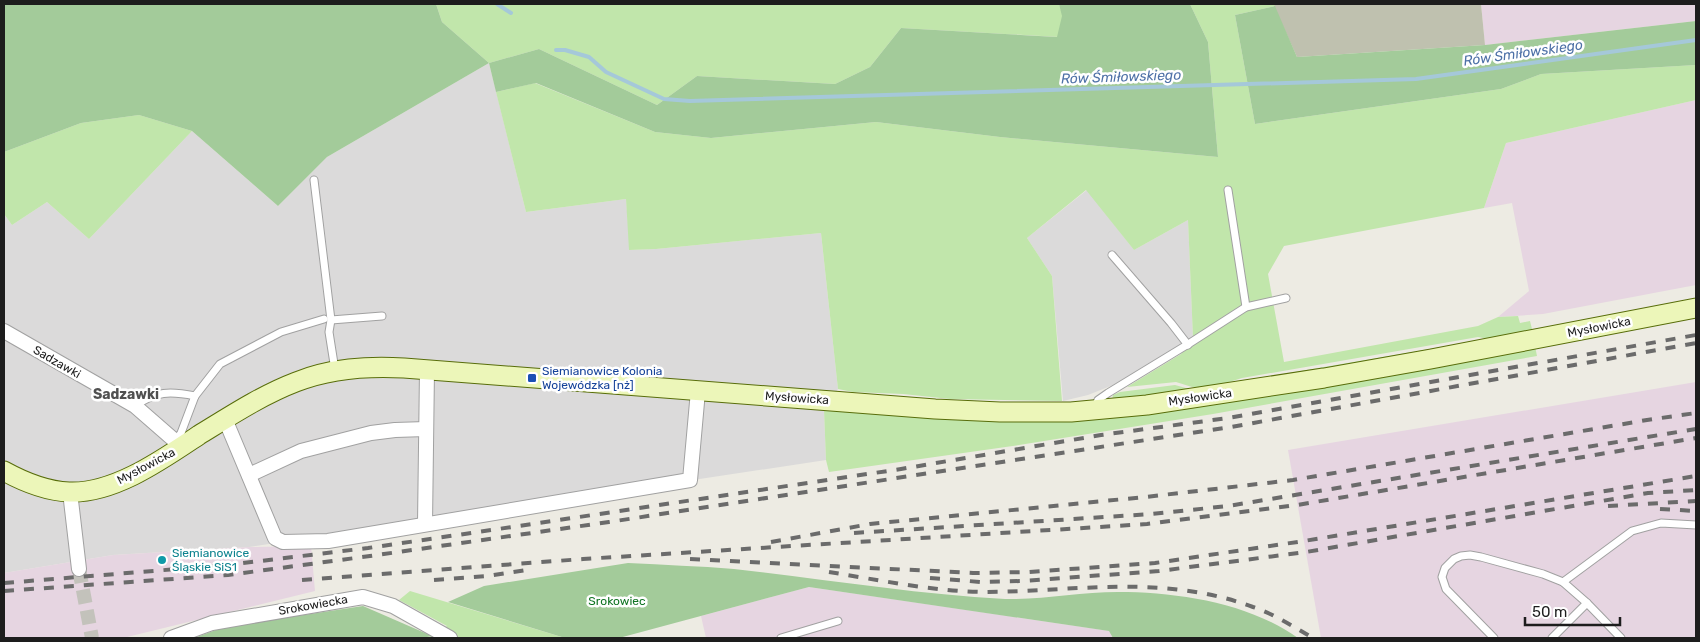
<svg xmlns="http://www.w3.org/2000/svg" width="1700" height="642" font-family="Rubik,sans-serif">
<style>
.residential{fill:#dbdada}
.industrial{fill:#e6d5e1}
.construction{fill:#bfc1af}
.grass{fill:#c1e6ab}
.forest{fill:#a3cb9a}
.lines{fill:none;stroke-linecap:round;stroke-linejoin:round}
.stream{stroke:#a5c8d9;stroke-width:4}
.street-tunnel{stroke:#c3c2bb;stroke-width:14;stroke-dasharray:14 7;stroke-linecap:butt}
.lane-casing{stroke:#a1a1a1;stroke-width:9}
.street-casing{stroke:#a1a1a1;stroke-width:16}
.secondary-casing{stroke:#586d0a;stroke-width:21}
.lane{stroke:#fff;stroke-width:7}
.street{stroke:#fff;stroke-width:14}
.secondary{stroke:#ecf6b9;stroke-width:19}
.rail{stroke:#6b6b6b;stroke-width:4;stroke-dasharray:10 10;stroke-linecap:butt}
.transit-dot{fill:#1a4fb4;stroke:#fff;stroke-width:2}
.culture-dot{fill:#0f9aa8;stroke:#fff;stroke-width:2}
.labels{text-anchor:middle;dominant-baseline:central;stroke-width:5;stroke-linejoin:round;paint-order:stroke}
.street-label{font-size:12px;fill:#1d1d1d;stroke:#fff}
.transit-label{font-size:12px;fill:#164399;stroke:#fff;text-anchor:start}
.culture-label{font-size:12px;fill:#0d838f;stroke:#fff;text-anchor:start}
.park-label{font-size:12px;fill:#117524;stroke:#fff}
.water-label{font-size:14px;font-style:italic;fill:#4e71a7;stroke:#fff}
.neighbourhood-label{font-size:14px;font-weight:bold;fill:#505050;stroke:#fff}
</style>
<rect width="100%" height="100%" fill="#edebe3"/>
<g class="residential">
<path d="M489,63L526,212L626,199L630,250L656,249L821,233L838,389L824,410L826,460L249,547L113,555L4,573V214L12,225L47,202L89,239L192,131L278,206L327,157Z"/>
<path d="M1087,190L1134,250L1188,220L1193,338L1113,385L1088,395L1063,401L1052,276L1027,238Z"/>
</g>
<g class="industrial">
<path d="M1481,4H1696V21L1485,45Z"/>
<path d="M1696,100V285L1543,314L1498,317L1529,291L1512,203L1484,208L1506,143Z"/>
<path d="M1696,382V638H1321L1288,450Z"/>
<path d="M311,546L315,591L123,638H4V573L113,555L249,547Z"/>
<path d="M809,587L1110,631L1113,638H706L701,616Z"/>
</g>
<path class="construction" d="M1273,4H1481L1485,45L1297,57Z"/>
<g class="grass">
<path d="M436,4H1059L1063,16L1058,37L901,28L870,67L835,84L697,76L657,105L539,49L489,63L442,22Z"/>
<path d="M1190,4H1273L1275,6L1235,15L1255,124L1501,89L1541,74L1696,65V100L1506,143L1484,208L1284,246L1268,274L1284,362L1478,326L1498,317L1518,316L1520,323L1530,321L1533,333L1494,340L1478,337L1242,378L1226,383L1200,387H1192L1176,382L1127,387L1181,354L1193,338L1188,220L1134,250L1086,190L1027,238L1052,276L1062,401L950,399L903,394L853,392L838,389L821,233L656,249L629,250L626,199L526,212L496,92L535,83L655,132L711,138L876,122L1000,137L1218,157L1208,42Z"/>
<path d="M139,115L192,131L89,239L47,202L12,225L4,214V152L81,123Z"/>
<path d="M1476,341L1486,342C1363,366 1240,387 1116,402L1112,400L1113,395L1120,392L1175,385L1193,390L1229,386L1242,381Z"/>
<path d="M1535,346L1537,356L1213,414L1019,445L829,472L826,460L824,410L836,409L974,418Z"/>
<path d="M410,591L565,638H422L432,636L447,626L399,600Z"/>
</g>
<g class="forest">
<path d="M4,4H436L442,22L489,63L539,49L657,105L697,76L835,84L870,67L901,28L1057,37L1062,16L1059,4H1190L1208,42L1218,157L1000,137L876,122L711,138L655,132L536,83L496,92L489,63L327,157L278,206L192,131L139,115L81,123L4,152Z"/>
<path d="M1275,6L1297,57L1485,45L1696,21V65L1541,74L1501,89L1255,124L1235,15Z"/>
<path d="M628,563C664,565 699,566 734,569C824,579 914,594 1005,599C1042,600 1080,592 1118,592C1178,592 1249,603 1298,638H1113L1109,631L809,587L619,638H565L448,602L484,586Z"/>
<path d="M363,606L432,636L422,638H194L224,627Z"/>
</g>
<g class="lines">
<g class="stream">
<path d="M497,4L511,13"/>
<path d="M556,50H565L589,57L606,72L664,99L690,101L1416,79L1696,40"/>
</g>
<path class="street-tunnel" d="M79,569L92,638"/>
<g class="lane-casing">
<g id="lane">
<path d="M314,180L331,320L329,332L335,370"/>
<path d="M1228,190L1246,307"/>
<path d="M1112,255L1171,323L1188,345"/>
<path d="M331,320L382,316"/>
<path d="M135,406C156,391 170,391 195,396"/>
<path d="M1095,407L1098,400L1108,393L1190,343L1246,307L1286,298"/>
<path d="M175,441L181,433L195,396L220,364L281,332L324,319"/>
<path d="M1563,582L1632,531L1661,523L1696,525"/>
<path d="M781,638L838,621"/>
<path d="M1494,638L1446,589L1442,577L1445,568L1454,559L1461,556L1470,555L1481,557L1543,574L1563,582L1587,603L1621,638"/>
<path d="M1552,638L1587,603"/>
</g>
</g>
<g class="street-casing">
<g id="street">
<path d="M4,331L135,406L182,447"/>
<path d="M225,419L275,538L283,542L328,541L690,480L698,391"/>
<path d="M249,475L301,451L371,433L395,430L426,429"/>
<path d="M70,492L79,569"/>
<path d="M425,524L427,370"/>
<path d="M171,638L212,623L363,597L393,606L450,638"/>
</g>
</g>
<g class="secondary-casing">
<path id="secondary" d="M4,471C24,482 45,491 69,492C114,494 163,459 199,435C230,416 262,395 296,382C331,368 367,366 404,368L935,409L1000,412H1071L1147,405L1324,378L1431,359L1696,308"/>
</g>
<use href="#lane" class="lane"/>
<use href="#street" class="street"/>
<use href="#secondary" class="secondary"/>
<g class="rail">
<path d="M1608,506L1696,501"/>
<path d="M1660,509L1696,511"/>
<path d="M854,533L1152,514L1228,506L1696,429"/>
<path d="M771,542L870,524L1145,497L1293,480L1647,420L1696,413"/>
<path d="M690,559L973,573L1029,572L1155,563L1304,541L1696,476"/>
<path d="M829,572C879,580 937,592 987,592C1079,591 1164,574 1253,607C1274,614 1294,627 1313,638"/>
<path d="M930,578L981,582L1023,581L1159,571L1306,552L1648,493L1696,490"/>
<path d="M302,580L583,559L1147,524L1297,505L1696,438"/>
<path d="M434,580L488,576L526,570"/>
<path d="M4,583L227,565L368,548L512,527L901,469L1101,435L1228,418L1696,335"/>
<path d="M4,591L228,575L370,556L609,522L1231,427L1696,343"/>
</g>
</g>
<rect class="transit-dot" x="527" y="373" width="10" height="10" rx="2.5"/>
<circle class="culture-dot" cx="162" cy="560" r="5"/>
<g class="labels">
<g class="street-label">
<text transform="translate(1599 327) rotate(-11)">Mysłowicka</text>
<text transform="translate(57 362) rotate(30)">Sadzawki</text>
<text transform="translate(1200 397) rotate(-8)">Mysłowicka</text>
<text transform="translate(797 398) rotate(4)">Mysłowicka</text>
<text transform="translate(146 466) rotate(-28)">Mysłowicka</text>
<text transform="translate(313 605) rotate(-10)">Srokowiecka</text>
</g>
<g class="transit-label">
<text x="542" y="371">Siemianowice Kolonia<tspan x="542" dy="14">Wojewódzka [nż]</tspan></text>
</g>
<g class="culture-label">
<text x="172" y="553">Siemianowice<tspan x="172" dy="14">Śląskie SiS1</tspan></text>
</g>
<g class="park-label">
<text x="617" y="601">Srokowiec</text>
</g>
<g class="water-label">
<text transform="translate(1523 53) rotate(-8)">Rów Śmiłowskiego</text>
<text transform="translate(1121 77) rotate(-2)">Rów Śmiłowskiego</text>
</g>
<g class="neighbourhood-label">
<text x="126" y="394">Sadzawki</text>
</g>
</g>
<rect width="1700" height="642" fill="none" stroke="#1d1d1d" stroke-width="10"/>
<path d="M1525 617v8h95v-8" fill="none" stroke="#1d1d1d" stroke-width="2.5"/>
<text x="1532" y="617" font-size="15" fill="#1d1d1d" stroke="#ffffff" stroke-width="4" paint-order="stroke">50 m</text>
</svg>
